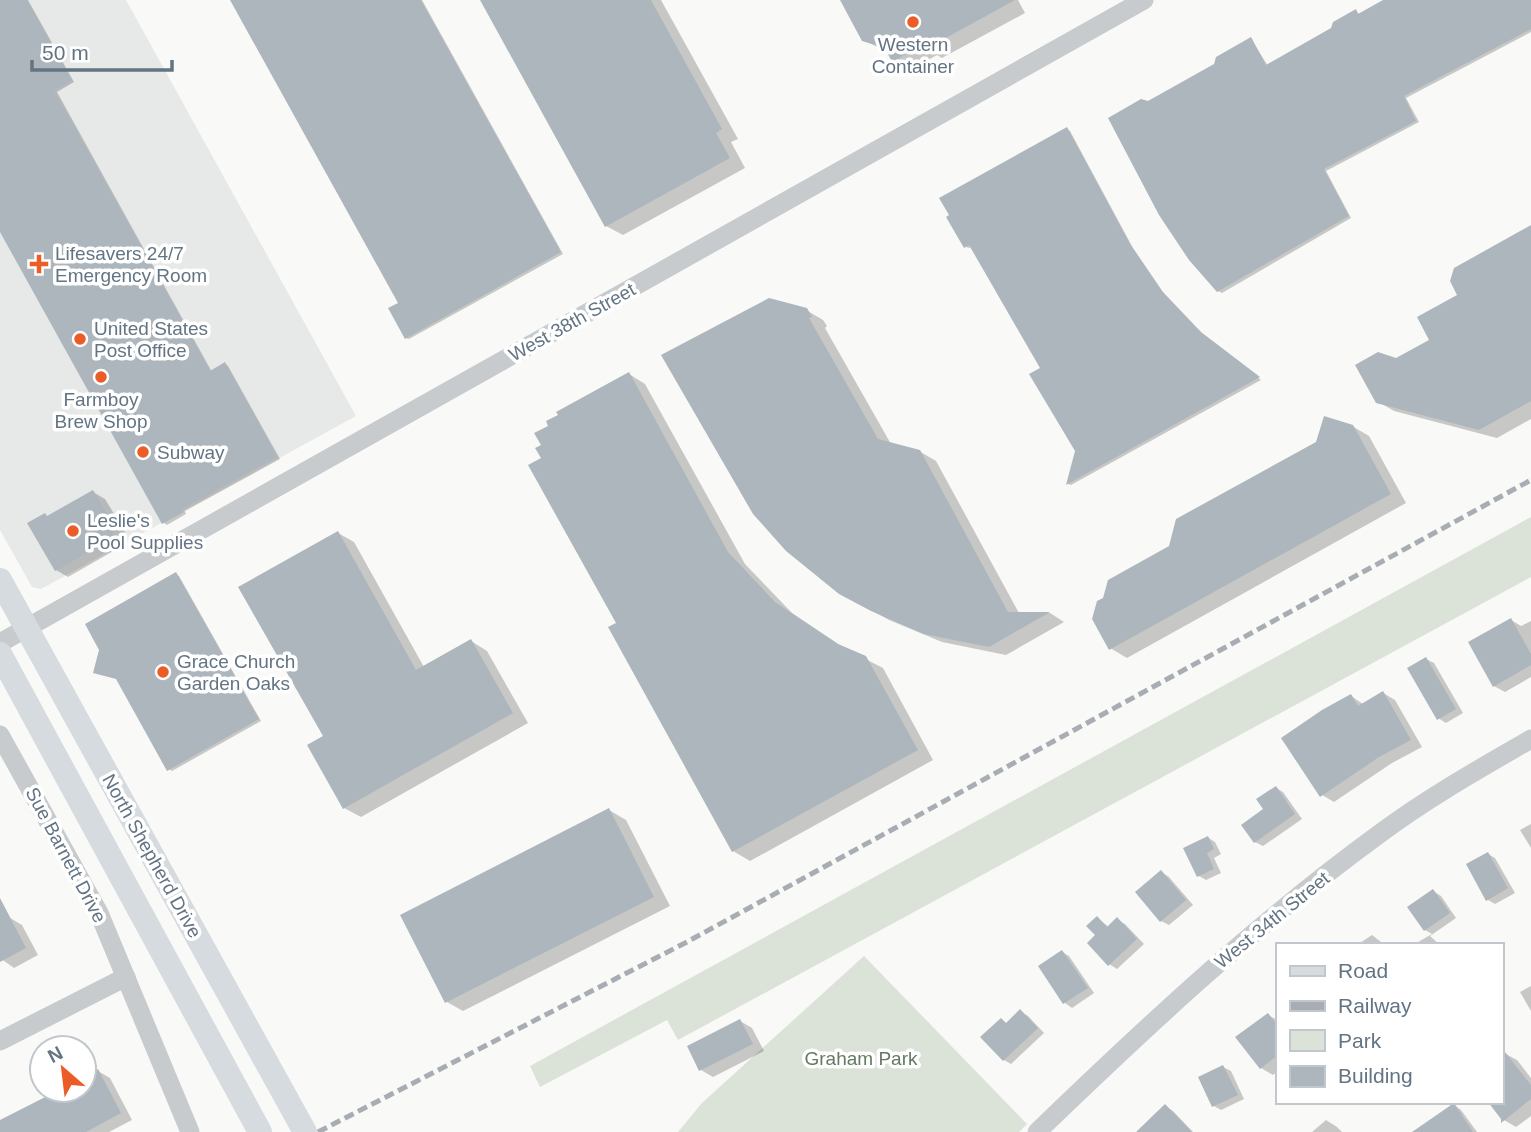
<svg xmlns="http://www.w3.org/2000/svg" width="1531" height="1132" font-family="Helvetica,sans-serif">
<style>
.built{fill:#e7e8e8}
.green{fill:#dbe2d8}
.shadow{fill:#0003}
.building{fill:#adb6bc}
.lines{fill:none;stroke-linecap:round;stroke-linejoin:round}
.minor{stroke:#c7cbce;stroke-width:19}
.major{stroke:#d6dbdf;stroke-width:24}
.rail{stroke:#a7adb3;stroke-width:5;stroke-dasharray:10 5;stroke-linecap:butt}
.poi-dot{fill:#eb5c26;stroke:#fff;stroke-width:2.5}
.labels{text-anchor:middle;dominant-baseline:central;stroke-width:7;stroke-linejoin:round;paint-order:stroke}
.poi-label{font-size:19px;fill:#637483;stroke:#fff;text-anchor:start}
.street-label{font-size:19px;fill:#637483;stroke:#fff}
.park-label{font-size:19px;fill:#667a62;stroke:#fff}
</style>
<rect width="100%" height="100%" fill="#f9f9f7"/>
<path class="built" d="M0,0H126L356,416L41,589L32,587L0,530Z"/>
<g class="green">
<path d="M1531,517V577L678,1040L667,1020L540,1087L530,1066Z"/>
<path d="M864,956L1027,1124L1019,1132H678L702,1103Z"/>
</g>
<g class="shadow">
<path d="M0,0H28L74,82L57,92L212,372L225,364L228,366L280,459L185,511L186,514L167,525L164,523L0,228Z"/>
<path d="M232,0H422L563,254L409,339L406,338L400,303Z"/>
<path d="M482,0H661L738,139L731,142L745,168L623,235L606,226Z"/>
<path d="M842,0H1018L1025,13L942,58L937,55L910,70L894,61L889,53L864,40Z"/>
<path d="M1386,0H1531V32L1406,98L1419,122L1326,171L1351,218L1222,293L1218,291L1149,102L1215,65L1251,39L1268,66L1333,29L1356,11L1360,15Z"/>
<path d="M1067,129L1070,131L1133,248L1165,295L1204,336L1261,380L1071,485L1068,484L1077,451L1042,368L972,247L968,248L965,246Z"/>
<path d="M1531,227V419L1497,438L1394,411L1377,401L1397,360L1432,340L1460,295Z"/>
<path d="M806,310L823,320L827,326L825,328L891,444L919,451L936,461L1019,613H1050L1064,622L1006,655L942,642L889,620L840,593Z"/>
<path d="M629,374L645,384L745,564L792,613L844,648L883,668L933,760L750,861L733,851L618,624L543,459Z"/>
<path d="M1352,426L1369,436L1406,503L1127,658L1110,648L1171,547Z"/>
<path d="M93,492L105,499L127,535L124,545L68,577L56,570L49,517Z"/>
<path d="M338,533L354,542L424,667L471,641L487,651L528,723L361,817L344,808L325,736Z"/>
<path d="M176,574L179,576L261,721L172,771L169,769L118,679Z"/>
<path d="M1511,620L1521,626L1531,621V677L1505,692L1494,686Z"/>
<path d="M1426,659L1434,663L1463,713L1446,723L1438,718Z"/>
<path d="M1383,693L1395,700L1422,747L1392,763L1334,802L1322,795L1351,696L1363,704Z"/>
<path d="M1276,788L1283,792L1302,819L1263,846L1255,842Z"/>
<path d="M609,810L626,820L670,906L463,1011L447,1002Z"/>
<path d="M1531,824V848L1520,830Z"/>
<path d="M1207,837L1215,842L1221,854L1214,858L1221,873L1206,880L1199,876Z"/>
<path d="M1488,854L1495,858L1515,893L1495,904L1488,900Z"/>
<path d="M1161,872L1169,877L1193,905L1169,925L1161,921Z"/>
<path d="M1433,891L1441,896L1456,918L1430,936L1440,945H1413L1432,934L1425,930Z"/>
<path d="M0,912L22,925L38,955L14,968L0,958Z"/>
<path d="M1097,918L1109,927L1117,920L1125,924L1144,944L1117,969L1109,964L1097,935Z"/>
<path d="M1372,935L1385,945H1357Z"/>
<path d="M1062,952L1069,956L1094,993L1072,1008L1065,1003L1040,966Z"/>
<path d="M1531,986V1011L1520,992Z"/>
<path d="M1021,1012L1028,1016L1044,1033L1011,1064L1004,1060L1001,1020L1008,1024Z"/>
<path d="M1268,1015L1277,1020V1072L1273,1075L1261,1068Z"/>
<path d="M740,1021L752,1028L764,1051L713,1077L701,1070Z"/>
<path d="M1504,1053L1517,1060L1531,1078V1116L1516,1127L1504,1120L1501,1102Z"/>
<path d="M1223,1067L1231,1071L1244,1099L1221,1110L1214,1106Z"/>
<path d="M98,1071L110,1078L132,1120L109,1132H0V1124L63,1090H84V1079Z"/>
<path d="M1454,1105L1461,1110L1477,1132H1420Z"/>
<path d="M1165,1106L1173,1111L1193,1132H1148Z"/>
<path d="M1326,1120L1337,1127L1342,1132H1312Z"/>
</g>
<g class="building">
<path d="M0,0H27L72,81L54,90L210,371L225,362L277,457L182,509L184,512L162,524L0,232Z"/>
<path d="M230,0H421L561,252L405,339L388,308L398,303Z"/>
<path d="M480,0H651L722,129L716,133L730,158L605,227Z"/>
<path d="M840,0H1015L924,50L922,45L892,62L885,48L862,41Z"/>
<path d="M1383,0H1531V29L1404,96L1416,121L1324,169L1349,216L1217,292L1189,260L1159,215L1108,118L1141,99L1148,101L1214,64L1216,57L1251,37L1266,65L1331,28L1333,22L1356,9L1358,14Z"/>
<path d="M1067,127L1130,244L1162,291L1201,332L1260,377L1066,485L1075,451L1029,374L1040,368L969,245L964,248L946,217L949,215L939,198Z"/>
<path d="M1531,225V401L1479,430L1376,403L1355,365L1378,352L1396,358L1429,340L1417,317L1457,295L1450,281L1454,268Z"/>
<path d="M769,298L807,308L812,317L809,318L878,439L920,450L1008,612H1050L989,647L924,634L871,611L839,594L786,551L753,514L661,355Z"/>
<path d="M629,372L728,552L775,602L838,644L866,656L918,750L732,852L608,627L616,623L528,465L541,458L535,448L541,445L534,433L548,426L546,421L558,415L556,412Z"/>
<path d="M1324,416L1353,425L1391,494L1109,650L1092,619L1097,601L1103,598L1108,580L1169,546L1176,519L1316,442Z"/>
<path d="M93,490L115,527L112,539L55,571L27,523L45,513L47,516Z"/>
<path d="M338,531L416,670L471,639L513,713L343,809L307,745L323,736L238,587Z"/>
<path d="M176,572L259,719L167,771L116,679L93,673L99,650L85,624Z"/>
<path d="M1511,618L1531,654V665L1493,687L1468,642Z"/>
<path d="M1426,657L1456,709L1437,720L1407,668Z"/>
<path d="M1383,691L1411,740L1379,757L1320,797L1281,738L1322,710L1351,694L1358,706Z"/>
<path d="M1276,786L1295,814L1254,843L1241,825L1263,809L1256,799Z"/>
<path d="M609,808L654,897L445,1003L400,915Z"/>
<path d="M1208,836L1214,849L1207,853L1214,869L1197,877L1183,848Z"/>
<path d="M1488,852L1508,888L1486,901L1466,864Z"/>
<path d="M1161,870L1186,900L1160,922L1135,892Z"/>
<path d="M1433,889L1450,913L1424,931L1407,907Z"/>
<path d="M0,898L26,948L0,962Z"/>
<path d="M1097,916L1107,927L1117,917L1137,939L1108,966L1087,943L1095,935L1086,926Z"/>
<path d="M1062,950L1088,988L1063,1004L1038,966Z"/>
<path d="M1020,1009L1038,1028L1003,1061L980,1037L1001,1018L1006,1023Z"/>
<path d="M1268,1013L1277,1025V1056L1260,1069L1235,1037Z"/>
<path d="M740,1019L753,1044L699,1071L687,1046Z"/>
<path d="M1501,1047L1531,1085V1099L1501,1123V1119L1488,1102H1501Z"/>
<path d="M1223,1065L1238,1095L1212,1107L1198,1077Z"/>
<path d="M98,1069L121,1113L86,1132H0V1120L59,1090H84V1077Z"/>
<path d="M1454,1103L1473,1132H1412Z"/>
<path d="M1165,1104L1192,1132H1136Z"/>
</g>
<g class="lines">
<g class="minor">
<path d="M0,643L1144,0"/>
<path d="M0,735L99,913L190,1132"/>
<path d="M0,1041L126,977"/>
<path d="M1037,1132C1147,1026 1258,922 1382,832C1429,797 1481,768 1531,739"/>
</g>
<g class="major">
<path d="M0,580L305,1132"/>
<path d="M0,654L260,1132"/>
</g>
<path class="rail" d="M318,1132L685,943L1531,480"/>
</g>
<g class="poi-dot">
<circle cx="913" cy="22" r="7"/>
<path d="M35.5 253.5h7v7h7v7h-7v7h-7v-7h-7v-7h7z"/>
<circle cx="80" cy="339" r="7"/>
<circle cx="101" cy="377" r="7"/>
<circle cx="143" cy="452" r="7"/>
<circle cx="73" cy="531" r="7"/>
<circle cx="163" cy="672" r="7"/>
</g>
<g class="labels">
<g class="poi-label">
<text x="913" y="44" text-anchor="middle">Western<tspan x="913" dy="22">Container</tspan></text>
<text x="55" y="253">Lifesavers 24/7<tspan x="55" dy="22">Emergency Room</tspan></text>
<text x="94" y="328">United States<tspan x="94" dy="22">Post Office</tspan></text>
<text x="101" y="399" text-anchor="middle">Farmboy<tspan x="101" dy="22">Brew Shop</tspan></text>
<text x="157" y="452">Subway</text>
<text x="87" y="520">Leslie's<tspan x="87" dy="22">Pool Supplies</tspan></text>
<text x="177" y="661">Grace Church<tspan x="177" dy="22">Garden Oaks</tspan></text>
</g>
<g class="street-label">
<text transform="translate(572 322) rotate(-29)">West 38th Street</text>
<text transform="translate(66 855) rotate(62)">Sue Barnett Drive</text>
<text transform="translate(152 856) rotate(61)">North Shepherd Drive</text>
<text transform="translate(1272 920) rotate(-39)">West 34th Street</text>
</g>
<g class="park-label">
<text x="861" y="1058">Graham Park</text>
</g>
</g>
<rect x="1276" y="943" width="228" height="161" fill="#ffffff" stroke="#c1c7cd" stroke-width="2"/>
<rect x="1290" y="966" width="35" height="10" fill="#d6dbdf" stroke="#c1c7cd" stroke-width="2"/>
<text x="1338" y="978" font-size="21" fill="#637483">Road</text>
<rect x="1290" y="1001" width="35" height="10" fill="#a7adb3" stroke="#c1c7cd" stroke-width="2"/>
<text x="1338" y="1013" font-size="21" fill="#637483">Railway</text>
<rect x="1290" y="1030" width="35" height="21" fill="#dbe2d8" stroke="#c1c7cd" stroke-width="2"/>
<text x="1338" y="1048" font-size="21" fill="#637483">Park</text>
<rect x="1290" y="1066" width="35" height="21" fill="#adb6bc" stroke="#c1c7cd" stroke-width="2"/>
<text x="1338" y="1083" font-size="21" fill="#637483">Building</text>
<g transform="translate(63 1069) rotate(332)"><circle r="33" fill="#ffffff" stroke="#c1c7cd" stroke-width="2"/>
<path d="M0-5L12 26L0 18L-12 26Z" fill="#eb5c26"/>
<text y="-10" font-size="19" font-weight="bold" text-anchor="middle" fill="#637483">N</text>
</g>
<path d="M32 60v10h140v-10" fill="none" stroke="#637483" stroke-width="3.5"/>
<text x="42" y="60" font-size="21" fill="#637483" stroke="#ffffff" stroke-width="5" paint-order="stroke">50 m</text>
</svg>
